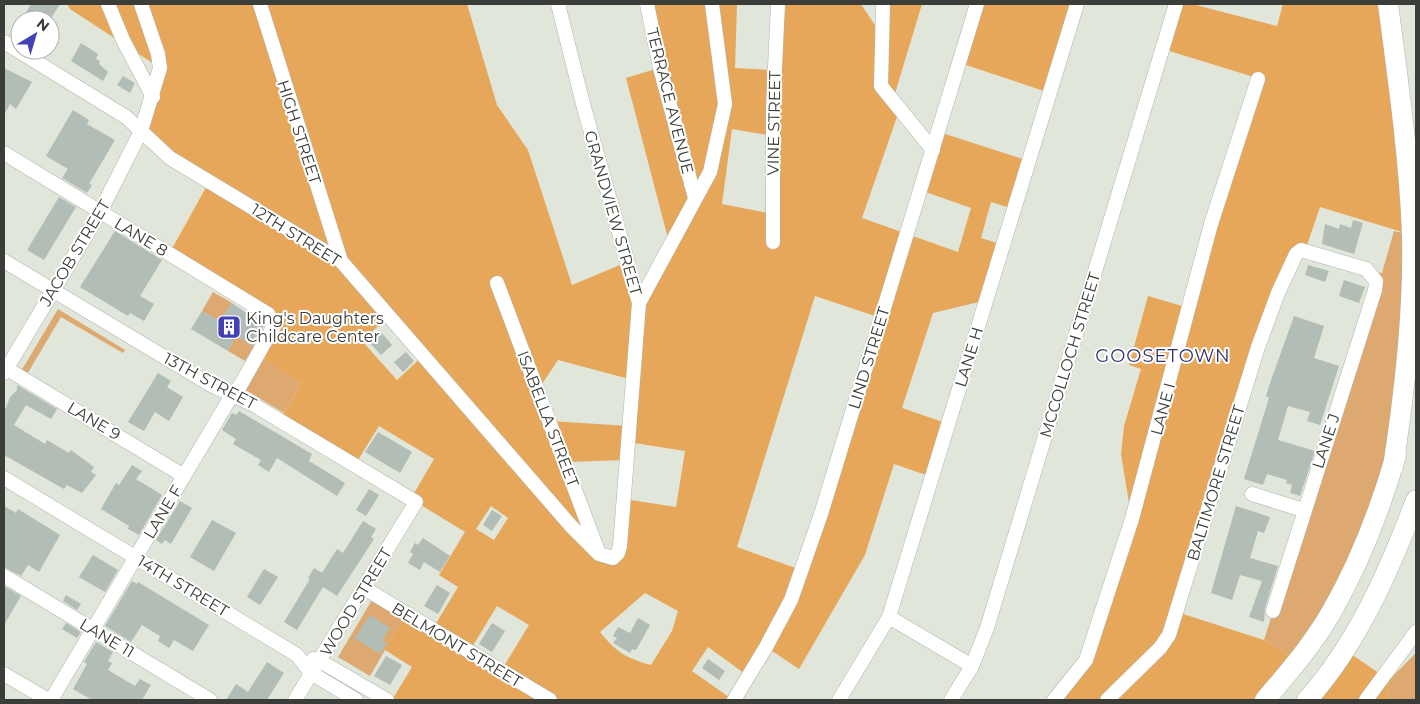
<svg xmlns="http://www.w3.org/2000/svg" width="1420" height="704" font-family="Montserrat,sans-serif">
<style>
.green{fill:#dda970}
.forest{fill:#e7a75b;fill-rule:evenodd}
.building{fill:#b1bdb5}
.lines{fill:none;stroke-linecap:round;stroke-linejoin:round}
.minor-casing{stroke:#b0b6aa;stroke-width:15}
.highway-casing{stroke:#b0b6aa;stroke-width:21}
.minor{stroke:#fff;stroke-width:14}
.highway{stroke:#fff;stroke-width:20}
.labels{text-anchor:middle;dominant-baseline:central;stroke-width:4;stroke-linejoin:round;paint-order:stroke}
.street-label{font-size:16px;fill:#3a3d38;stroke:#fff}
.poi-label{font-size:16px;fill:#3a3d38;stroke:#fff;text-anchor:start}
.neighbourhood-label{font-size:18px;letter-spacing:1px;fill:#30336e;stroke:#fff}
</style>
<rect width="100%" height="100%" fill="#e0e6d9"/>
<g class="green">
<path d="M1394,231L1412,235L1403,404L1360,557L1298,661L1264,640L1375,290L1370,272L1382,273Z"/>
<path d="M213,292L232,303L220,321L202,311Z"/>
<path d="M58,309L125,350L123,353L61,317L26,376L20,373Z"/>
<path d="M236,336L254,346L245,361L228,351Z"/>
<path d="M262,358L302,383L284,413L244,389Z"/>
<path d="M375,595L406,614L370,676L338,657Z"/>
<path d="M1416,653V700H1390L1387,696L1389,680Z"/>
</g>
<g class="forest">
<path d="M67,4H467L497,105L528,150L572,285L627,262L638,302L670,246L626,78L659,68L647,4H737L735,68L774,70L778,4H861L882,36L883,4H922L893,100L900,108L862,218L958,252L971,208L920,190L939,132L1029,161L1014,209L991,202L981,238L1003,245L987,300L933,313L902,408L949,424L932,477L894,464L865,555L799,669L766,647L748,676L708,647L692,671L733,700H392L412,667L385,650L406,614L432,630L458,587L439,575L465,532L416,502L413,495L434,459L379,426L355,465L280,420L302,383L258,356L275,324L169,254L209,182L141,131L160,68L70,9ZM732,129L773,136V214L722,204ZM815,296L881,318L801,570L737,547ZM389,316L424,355L397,380L362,341ZM558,360L633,380L629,426L550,421L538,390ZM628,442L685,451L676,507L624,499L613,558L599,554L565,462L627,460ZM491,506L508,518L494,540L476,529ZM645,593L678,611L672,631L651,665C626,658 616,652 600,632ZM497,606L529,625L501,671L469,652Z"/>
<path d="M977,4H1077L1050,93L960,63Z"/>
<path d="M1176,4H1192L1277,26L1283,4H1388L1412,235L1320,207L1305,251L1291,266L1177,612L1264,640L1298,661L1265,700H1054L1086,660L1131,515L1121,454L1124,426L1141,369L1129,365L1148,296L1189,308L1257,78L1163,49Z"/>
<path d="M1345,650L1389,680L1387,696L1390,700H1306Z"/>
</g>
<g class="building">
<path d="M31,4H60L50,20H22Z"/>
<path d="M81,43L98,54L96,59L100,61L99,64L108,72L103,81L71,61Z"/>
<path d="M4,68L32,82L16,109L10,104L4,115Z"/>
<path d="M123,76L135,83L130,93L117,85Z"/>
<path d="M73,110L89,120L87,124L115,140L89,184L92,185L87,193L62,178L68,169L46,156Z"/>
<path d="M59,197L76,207L44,260L27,250Z"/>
<path d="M1353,220L1363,223L1354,254L1322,244L1325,224L1339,229L1340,224L1351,228Z"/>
<path d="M115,231L162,260L140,296L154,304L144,321L130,313L128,316L80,287Z"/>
<path d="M1308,265L1329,271L1325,282L1305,275Z"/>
<path d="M1344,280L1365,287L1359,303L1339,296Z"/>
<path d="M232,303L264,325L253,346L236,336L228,351L191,329L202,311L220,321Z"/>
<path d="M1294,316L1324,326L1314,358L1339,366L1320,425L1307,421L1310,412L1288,406L1278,440L1315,451L1300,496L1290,493L1292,485L1286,483L1287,480L1267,474L1263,485L1244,479L1269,398L1266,396L1269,386Z"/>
<path d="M381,332L392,345L381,355L369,342Z"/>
<path d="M406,352L414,361L403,372L394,362Z"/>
<path d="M158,373L171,381L167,387L183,397L169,421L155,412L144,431L128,422Z"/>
<path d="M17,385L57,409L51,419L26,405L14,425L45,444L47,440L69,453L71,450L94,467L91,472L96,475L82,493L67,485L64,489L4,455V408H6L10,397L17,390Z"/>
<path d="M239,411L312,454L309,461L345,483L337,496L277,458L269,472L258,465L261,460L233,444L236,439L222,430L232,413L236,415Z"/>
<path d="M378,432L412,452L400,473L365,452Z"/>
<path d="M132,465L142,471L136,479L162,495L139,535L128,529L129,526L101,509L116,483L119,485Z"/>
<path d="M369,489L379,495L366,516L356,510Z"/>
<path d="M180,501L192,508L171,544L165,540L162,544L156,540Z"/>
<path d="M4,506L16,513L18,509L60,535L39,572L28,565L21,576L4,567Z"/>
<path d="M1236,506L1270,517L1264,533L1258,531L1250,558L1278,566L1265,608L1264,622L1249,617L1262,581L1240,575L1232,600L1211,593Z"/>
<path d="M492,510L502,516L492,531L483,525Z"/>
<path d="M212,520L236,533L214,571L190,557Z"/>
<path d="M363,521L376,529L371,537L374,539L337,596L323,587L297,630L284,622L310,579L308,578L314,568L322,573L337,549L343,553Z"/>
<path d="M423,538L450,556L440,572L424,562L420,570L408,563L413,554L410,552L415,543L418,545Z"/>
<path d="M93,555L118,570L105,592L79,577Z"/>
<path d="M264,569L278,577L260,605L247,597Z"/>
<path d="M132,581L137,584L138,582L209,625L193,651L174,640L169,648L158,641L160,636L142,625L131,642L105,626Z"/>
<path d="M437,585L450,593L438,614L424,606Z"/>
<path d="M4,586L21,596L4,625Z"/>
<path d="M66,595L81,604L77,610L63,601Z"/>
<path d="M370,615L390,628L382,640L387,643L380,654L354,638Z"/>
<path d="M638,618L650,625L636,650L632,649L630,653L613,643L617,638L613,636L618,627L630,633Z"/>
<path d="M66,623L81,632L77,638L62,629Z"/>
<path d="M492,623L505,631L492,652L479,644Z"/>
<path d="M96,642L113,652L108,661L112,663L108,670L135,686L140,679L151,685L142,700H92L73,689L87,664L84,662Z"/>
<path d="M386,656L402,665L390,685L374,676Z"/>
<path d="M708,659L725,671L719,680L702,668Z"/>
<path d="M267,662L284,673L267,700H226L236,684L248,692Z"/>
</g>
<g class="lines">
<g class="minor-casing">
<g id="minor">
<path d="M108,4L123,40L153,97"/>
<path d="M260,4L341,261"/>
<path d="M647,4L660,68L695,198"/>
<path d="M883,4L881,86L933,150"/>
<path d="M4,42L126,117L170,158L341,261L571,526L599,554L613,558L618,553L620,546L639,303L583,104L558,4"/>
<path d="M4,153L268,314L275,324L240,386L232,395L51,700"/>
<path d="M773,242V109L778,4"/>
<path d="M4,261L211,385L254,405L416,502L295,700"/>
<path d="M497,283L598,551"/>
<path d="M639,303L710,172L725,104L712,4"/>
<path d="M4,367L184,476"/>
<path d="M4,373L100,212L141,131L160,68L158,54L141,4"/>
<path d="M4,478L297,655L311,673L356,700"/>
<path d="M1252,494L1303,510"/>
<path d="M4,576L210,700"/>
<path d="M364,588L550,700"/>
<path d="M889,617L972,666"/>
<path d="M313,659L320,661L387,700"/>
<path d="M4,674L48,700"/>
<path d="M734,700L766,647L791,600L821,514L977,4"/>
<path d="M839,700L889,617L1077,4"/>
<path d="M951,700L972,666L987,628L1176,4"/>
<path d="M1054,700L1086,660L1132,519L1211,224L1258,79"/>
<path d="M1107,700L1160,648L1169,635L1258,347L1278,293L1296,254L1301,250L1366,269L1376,281L1375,290L1273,611"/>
<path d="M1366,700L1416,632"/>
</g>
</g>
<g class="highway-casing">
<g id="highway">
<path d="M1388,4C1398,80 1409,157 1412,233C1414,311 1405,390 1393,467"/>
<path d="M1265,700C1289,672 1314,643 1332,611C1360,562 1380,510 1396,455"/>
<path d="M1307,700C1358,643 1389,571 1416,500"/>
</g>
</g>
<use href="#minor" class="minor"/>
<use href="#highway" class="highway"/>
</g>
<defs>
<g id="building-square" transform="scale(1.25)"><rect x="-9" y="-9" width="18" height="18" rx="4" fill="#4441b6" stroke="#fff"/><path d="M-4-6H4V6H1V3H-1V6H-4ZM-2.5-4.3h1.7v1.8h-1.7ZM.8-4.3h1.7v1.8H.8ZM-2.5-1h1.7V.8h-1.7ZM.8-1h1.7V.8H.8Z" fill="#fff"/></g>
</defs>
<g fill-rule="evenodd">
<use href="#building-square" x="229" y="327"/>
</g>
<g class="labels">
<g class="street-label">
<text transform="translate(670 101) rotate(76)">TERRACE AVENUE</text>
<text transform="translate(774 123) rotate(-89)">VINE STREET</text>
<text transform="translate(299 132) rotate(72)">HIGH STREET</text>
<text transform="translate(613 213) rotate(74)">GRANDVIEW STREET</text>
<text transform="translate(296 235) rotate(32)">12TH STREET</text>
<text transform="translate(141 237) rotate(31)">LANE 8</text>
<text transform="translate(75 253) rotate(-59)">JACOB STREET</text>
<text transform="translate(1070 355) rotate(-73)">MCCOLLOCH STREET</text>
<text transform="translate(969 357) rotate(-73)">LANE H</text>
<text transform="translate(869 358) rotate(-73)">LIND STREET</text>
<text transform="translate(210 381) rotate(28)">13TH STREET</text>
<text transform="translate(1163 409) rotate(-75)">LANE I</text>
<text transform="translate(548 419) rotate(69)">ISABELLA STREET</text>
<text transform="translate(94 421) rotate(31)">LANE 9</text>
<text transform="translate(1326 441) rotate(-72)">LANE J</text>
<text transform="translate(1216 483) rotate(-73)">BALTIMORE STREET</text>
<text transform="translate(163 512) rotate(-59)">LANE F</text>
<text transform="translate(183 586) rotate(31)">14TH STREET</text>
<text transform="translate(356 602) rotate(-59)">WOOD STREET</text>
<text transform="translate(107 638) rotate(31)">LANE 11</text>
<text transform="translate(457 645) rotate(31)">BELMONT STREET</text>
</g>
<g class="poi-label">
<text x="246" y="318">King's Daughters<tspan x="246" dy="18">Childcare Center</tspan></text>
</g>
<g class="neighbourhood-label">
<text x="1163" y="356">GOOSETOWN</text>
</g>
</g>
<rect width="1420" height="704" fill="none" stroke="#3a3d38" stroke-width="10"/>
<g transform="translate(35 35) rotate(38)"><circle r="24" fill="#ffffff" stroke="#b0b1af"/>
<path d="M0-4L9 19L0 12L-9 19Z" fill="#4441b6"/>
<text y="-8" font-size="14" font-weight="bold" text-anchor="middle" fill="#3a3d38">N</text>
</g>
</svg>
